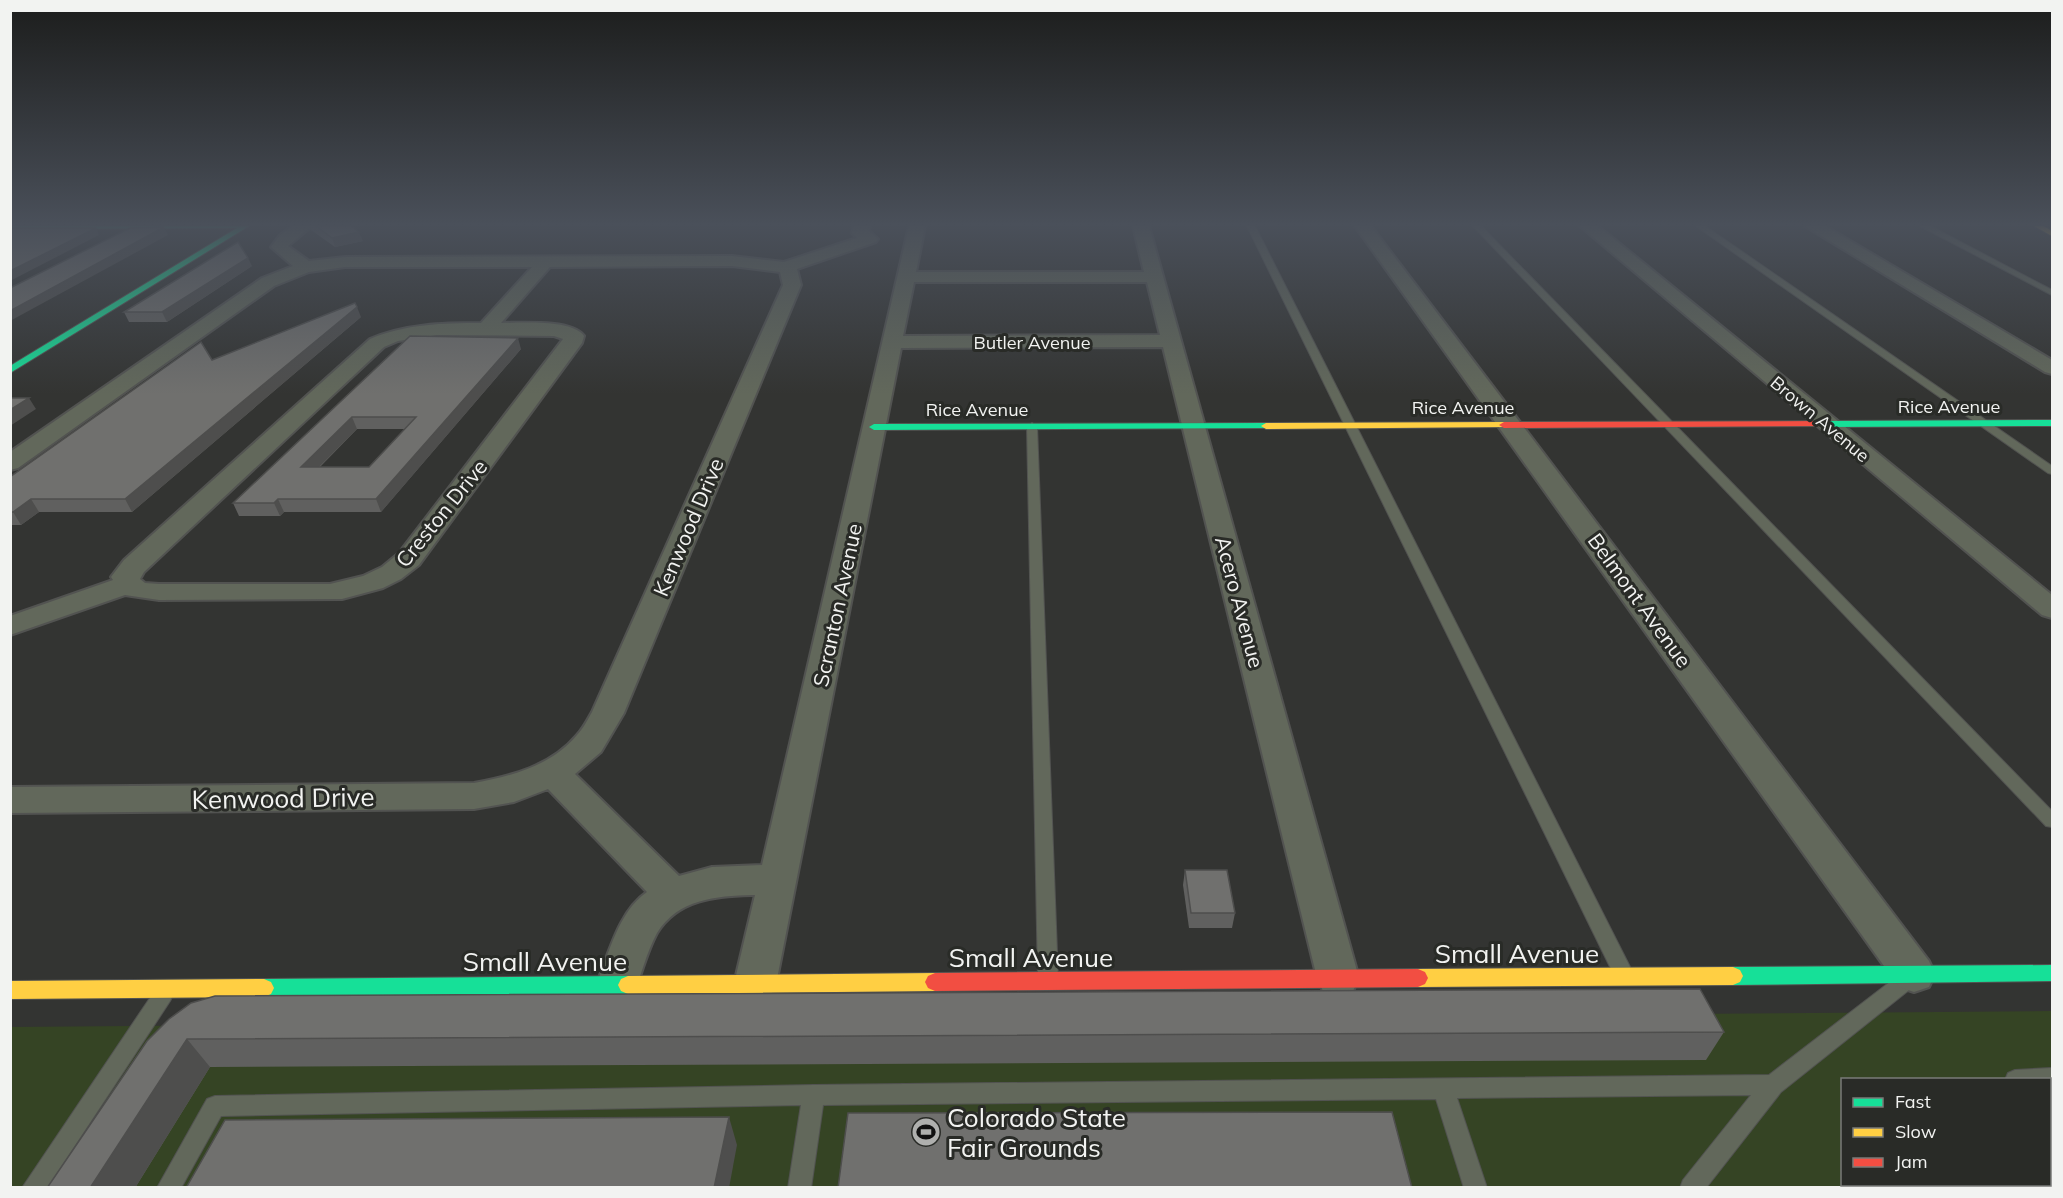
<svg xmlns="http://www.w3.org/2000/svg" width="2063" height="1198" font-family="Mulish,sans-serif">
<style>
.green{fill:#354424;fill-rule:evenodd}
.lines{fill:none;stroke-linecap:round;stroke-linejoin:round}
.lane-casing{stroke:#525351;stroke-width:2}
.street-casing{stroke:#525351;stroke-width:4}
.fast-casing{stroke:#525351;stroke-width:2}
.slow-casing{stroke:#525351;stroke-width:2}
.jam-casing{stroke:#525351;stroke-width:2}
.lane{fill:#62685b;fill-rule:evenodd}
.street{fill:#62685b;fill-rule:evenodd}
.fast{fill:#16e098;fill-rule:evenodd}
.slow{fill:#ffcf43;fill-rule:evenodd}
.jam{fill:#f24e42;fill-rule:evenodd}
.wall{fill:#60605f;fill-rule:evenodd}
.shaded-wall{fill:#4e4e4d}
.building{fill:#70706e;stroke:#4e4e4d;stroke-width:1.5;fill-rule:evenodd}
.labels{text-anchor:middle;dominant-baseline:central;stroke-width:6;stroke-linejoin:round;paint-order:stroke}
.far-street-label{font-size:18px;fill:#f2f3f1;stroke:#292b27}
.street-label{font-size:21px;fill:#f2f3f1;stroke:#292b27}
.near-street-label{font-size:26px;fill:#f2f3f1;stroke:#292b27}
.near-poi-label{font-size:26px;fill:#f2f3f1;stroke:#292b27;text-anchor:start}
</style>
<rect width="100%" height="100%" fill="#333432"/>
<path class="green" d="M2052,1011V1187H11L10,1027ZM1842,1080H2050V1184H1842Z"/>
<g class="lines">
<g class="lane-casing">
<g id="lane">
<path d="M1247,226H1255L1629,965L1632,971L1629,977L1622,979L1615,977Z"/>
<path d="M1473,226H1481L2052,811V827L2046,826Z"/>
<path d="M1696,226H1705L2052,466V474L2048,473Z"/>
<path d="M1920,226H1930L2052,290V295Z"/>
<path d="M1032,423L1037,426L1058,979L1055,985L1048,988L1041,985L1038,979L1027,426Z"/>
<path d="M1902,975L1909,978L1912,984L1909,990L1781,1092L1706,1188H1680L1683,1180L1751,1095L1457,1098L1487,1188H1464L1436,1099L823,1105L811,1188H788L801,1105L221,1116L181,1188H157L207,1099L215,1096L814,1085L1769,1075L1895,978Z"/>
<path d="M163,986L170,989L173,995L170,1001L47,1188H22L156,989Z"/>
<path d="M2052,1068V1088H2050V1080H2005L2008,1073L2015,1070Z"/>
<rect x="1883" y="1184" width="22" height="4"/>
</g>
</g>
<g class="street-casing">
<g id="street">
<path d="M293,226H312L288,246L309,261L345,257L732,256L784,262L857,238L852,233L854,226H870L869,231L878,239L876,242L797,269L801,285L624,713L601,752L575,774L679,876L712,867L762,865L909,226H925L916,272H1144L1133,226H1149L1359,978L1353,991L1338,996L1323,991L1317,978L1163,347L901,348L776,984L770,997L755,1002L740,997L734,984L755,895H752C716,896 678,899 657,933C646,953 641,977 632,998L617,1003L602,998L596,985C609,954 618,912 647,892L548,789L514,802L474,809L10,813V787L474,783C512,776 551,766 577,735C583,729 588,719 592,712L783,285L780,272L732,266L550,267L501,323C521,323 572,319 584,336L582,343L419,565L401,579L383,588L342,599L159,600L125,595L10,635V616L113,580L111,577L124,560L370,339C405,324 443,323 481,323L532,267H345L309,272L274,286L18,468L10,470V452L262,278L293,266L271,247L280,235ZM914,282H1147L1160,335L903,336ZM437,335L554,336L563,339L399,553L382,567L363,576L330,584H159L145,583L140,579L144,572L384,347L398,341Z"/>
<path d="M1355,226H1371L1929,961L1935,974L1929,987L1914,992L1899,987Z"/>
<path d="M1580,226H1598L2052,595V618L2042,615Z"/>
<path d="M1805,226H1825L2052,360V374L2045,372Z"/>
</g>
</g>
<g class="fast-casing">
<g id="fast">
<path d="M10,226H249L10,373V366L237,228L10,229Z"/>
<path d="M2052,420V426L1825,427L1820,424L1825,421Z"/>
<path d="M1266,423L1270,424V428L874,430L869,427L874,424Z"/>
<path d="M2052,965V981L1733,985L1726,982L1723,976L1726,970L1733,967Z"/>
<path d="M628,976L635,979L638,985L635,991L628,994L264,997L257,994L254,988L257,982L264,979Z"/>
</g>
</g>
<g class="slow-casing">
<g id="slow">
<path d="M2034,226H2043L2052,231V236Z"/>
<path d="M1504,422L1508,423V427L1266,429L1261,426L1266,423Z"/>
<path d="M1733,967L1740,970L1743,976L1740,982L1733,985L1418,987L1411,984L1408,978L1411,972L1418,969Z"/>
<path d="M935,973L942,976L945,982L942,988L935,991L628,994L621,991L618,985L621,979L628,976Z"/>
<path d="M264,979L271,982L274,988L271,994L264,997L10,999V981Z"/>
</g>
</g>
<g class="jam-casing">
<g id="jam">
<path d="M1825,421L1830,424L1829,426L1504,428L1499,425L1504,422Z"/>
<path d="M1418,969L1425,972L1428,978L1425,984L1418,987L935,991L928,988L925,982L928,976L935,973Z"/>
</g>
</g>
<use href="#lane" class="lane"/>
<use href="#street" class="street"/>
<use href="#fast" class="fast"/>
<use href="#slow" class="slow"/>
<use href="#jam" class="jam"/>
</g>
<g class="wall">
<path d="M310,226H351L363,241L335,247L311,230Z"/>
<path d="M252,266L167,322H129L124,312Z"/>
<path d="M361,317L132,512H39L21,525H10V477L212,360Z"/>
<path d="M410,336L521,349L381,512H284L280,516H239L233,503ZM357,429H405L369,467H320Z"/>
<path d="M1185,870L1235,913L1232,928H1189L1183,885Z"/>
<path d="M169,1019L1724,1032L1706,1060L210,1067L135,1188H47Z"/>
</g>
<g class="shaded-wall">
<path d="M164,227L168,235L10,321V311Z"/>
<path d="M96,228L99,235L10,281V271Z"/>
<path d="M359,232L363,241L335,247L332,238Z"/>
<path d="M248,258L252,266L167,322L162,312Z"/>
<path d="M357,307L361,317L132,512L125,499Z"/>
<path d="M518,338L521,349L381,512L376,499Z"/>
<path d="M29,398L36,409L10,426V410Z"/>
<path d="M352,417L357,429L307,479L301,467Z"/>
<path d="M31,499L39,512L21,525L13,512Z"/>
<path d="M278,499L284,512L280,516L274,503Z"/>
<path d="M187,1039L210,1067L135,1188H90Z"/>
<path d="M729,1117L737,1145L729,1188H714Z"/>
</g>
<g class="building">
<path d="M316,226H351L359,232L332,238Z"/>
<path d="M164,227L10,311V288L130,228Z"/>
<path d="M10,228H96L10,271Z"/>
<path d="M238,242L248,258L162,312H124Z"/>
<path d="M355,303L357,307L125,499H31L13,512H10V477L201,342L212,360Z"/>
<path d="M410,336L518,338L376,499H278L274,503H233ZM352,417H416L369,467H301Z"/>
<path d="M10,398H29L10,410Z"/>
<path d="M1185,870H1227L1235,913H1191Z"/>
<path d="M1700,989L1724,1032L187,1039L90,1188H47L147,1041L169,1019L191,1003L215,996Z"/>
<path d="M1392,1112L1412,1188H838L848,1113Z"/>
<path d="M729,1117L714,1188H186L225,1120Z"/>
</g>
<linearGradient id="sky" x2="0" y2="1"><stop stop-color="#1c1d1c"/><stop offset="0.57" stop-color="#4a505a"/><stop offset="1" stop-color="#4a505a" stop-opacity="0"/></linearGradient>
<rect width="2063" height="394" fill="url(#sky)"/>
<defs>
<g id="stadium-disc" transform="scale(1.5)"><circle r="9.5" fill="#afb0ae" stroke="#292b27"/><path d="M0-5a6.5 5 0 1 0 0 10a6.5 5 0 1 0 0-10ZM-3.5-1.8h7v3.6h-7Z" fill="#111"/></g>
</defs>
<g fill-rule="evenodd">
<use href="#stadium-disc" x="926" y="1132"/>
</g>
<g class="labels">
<g class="far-street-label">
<text x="1032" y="342">Butler Avenue</text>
<text x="1949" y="406">Rice Avenue</text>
<text x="1463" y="407">Rice Avenue</text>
<text x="977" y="409">Rice Avenue</text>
<text transform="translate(1820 419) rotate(40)">Brown Avenue</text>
</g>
<g class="street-label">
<text transform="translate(441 513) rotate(-51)">Creston Drive</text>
<text transform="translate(688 527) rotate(-67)">Kenwood Drive</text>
<text transform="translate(1640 600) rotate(54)">Belmont Avenue</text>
<text transform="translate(1240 602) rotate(75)">Acero Avenue</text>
<text transform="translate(837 605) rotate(-78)">Scranton Avenue</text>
</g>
<g class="near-street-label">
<text transform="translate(283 798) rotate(-1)">Kenwood Drive</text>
<text x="1517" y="953">Small Avenue</text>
<text x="1031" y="957">Small Avenue</text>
<text x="545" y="961">Small Avenue</text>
</g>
<g class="near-poi-label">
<text x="947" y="1117">Colorado State<tspan x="947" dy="30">Fair Grounds</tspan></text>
</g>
</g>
<rect width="2063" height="1198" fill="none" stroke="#f2f3f1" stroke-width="24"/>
<rect x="1841" y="1078" width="210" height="108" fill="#292b27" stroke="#797b78" stroke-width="1.5"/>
<rect x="1853" y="1098" width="30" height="9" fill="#16e098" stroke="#797b78" stroke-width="1.5"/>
<text x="1895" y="1108" font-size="18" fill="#f2f3f1">Fast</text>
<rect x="1853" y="1128" width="30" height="9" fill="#ffcf43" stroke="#797b78" stroke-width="1.5"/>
<text x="1895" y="1138" font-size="18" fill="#f2f3f1">Slow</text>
<rect x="1853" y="1158" width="30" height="9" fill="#f24e42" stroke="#797b78" stroke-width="1.5"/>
<text x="1895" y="1168" font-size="18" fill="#f2f3f1">Jam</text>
</svg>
